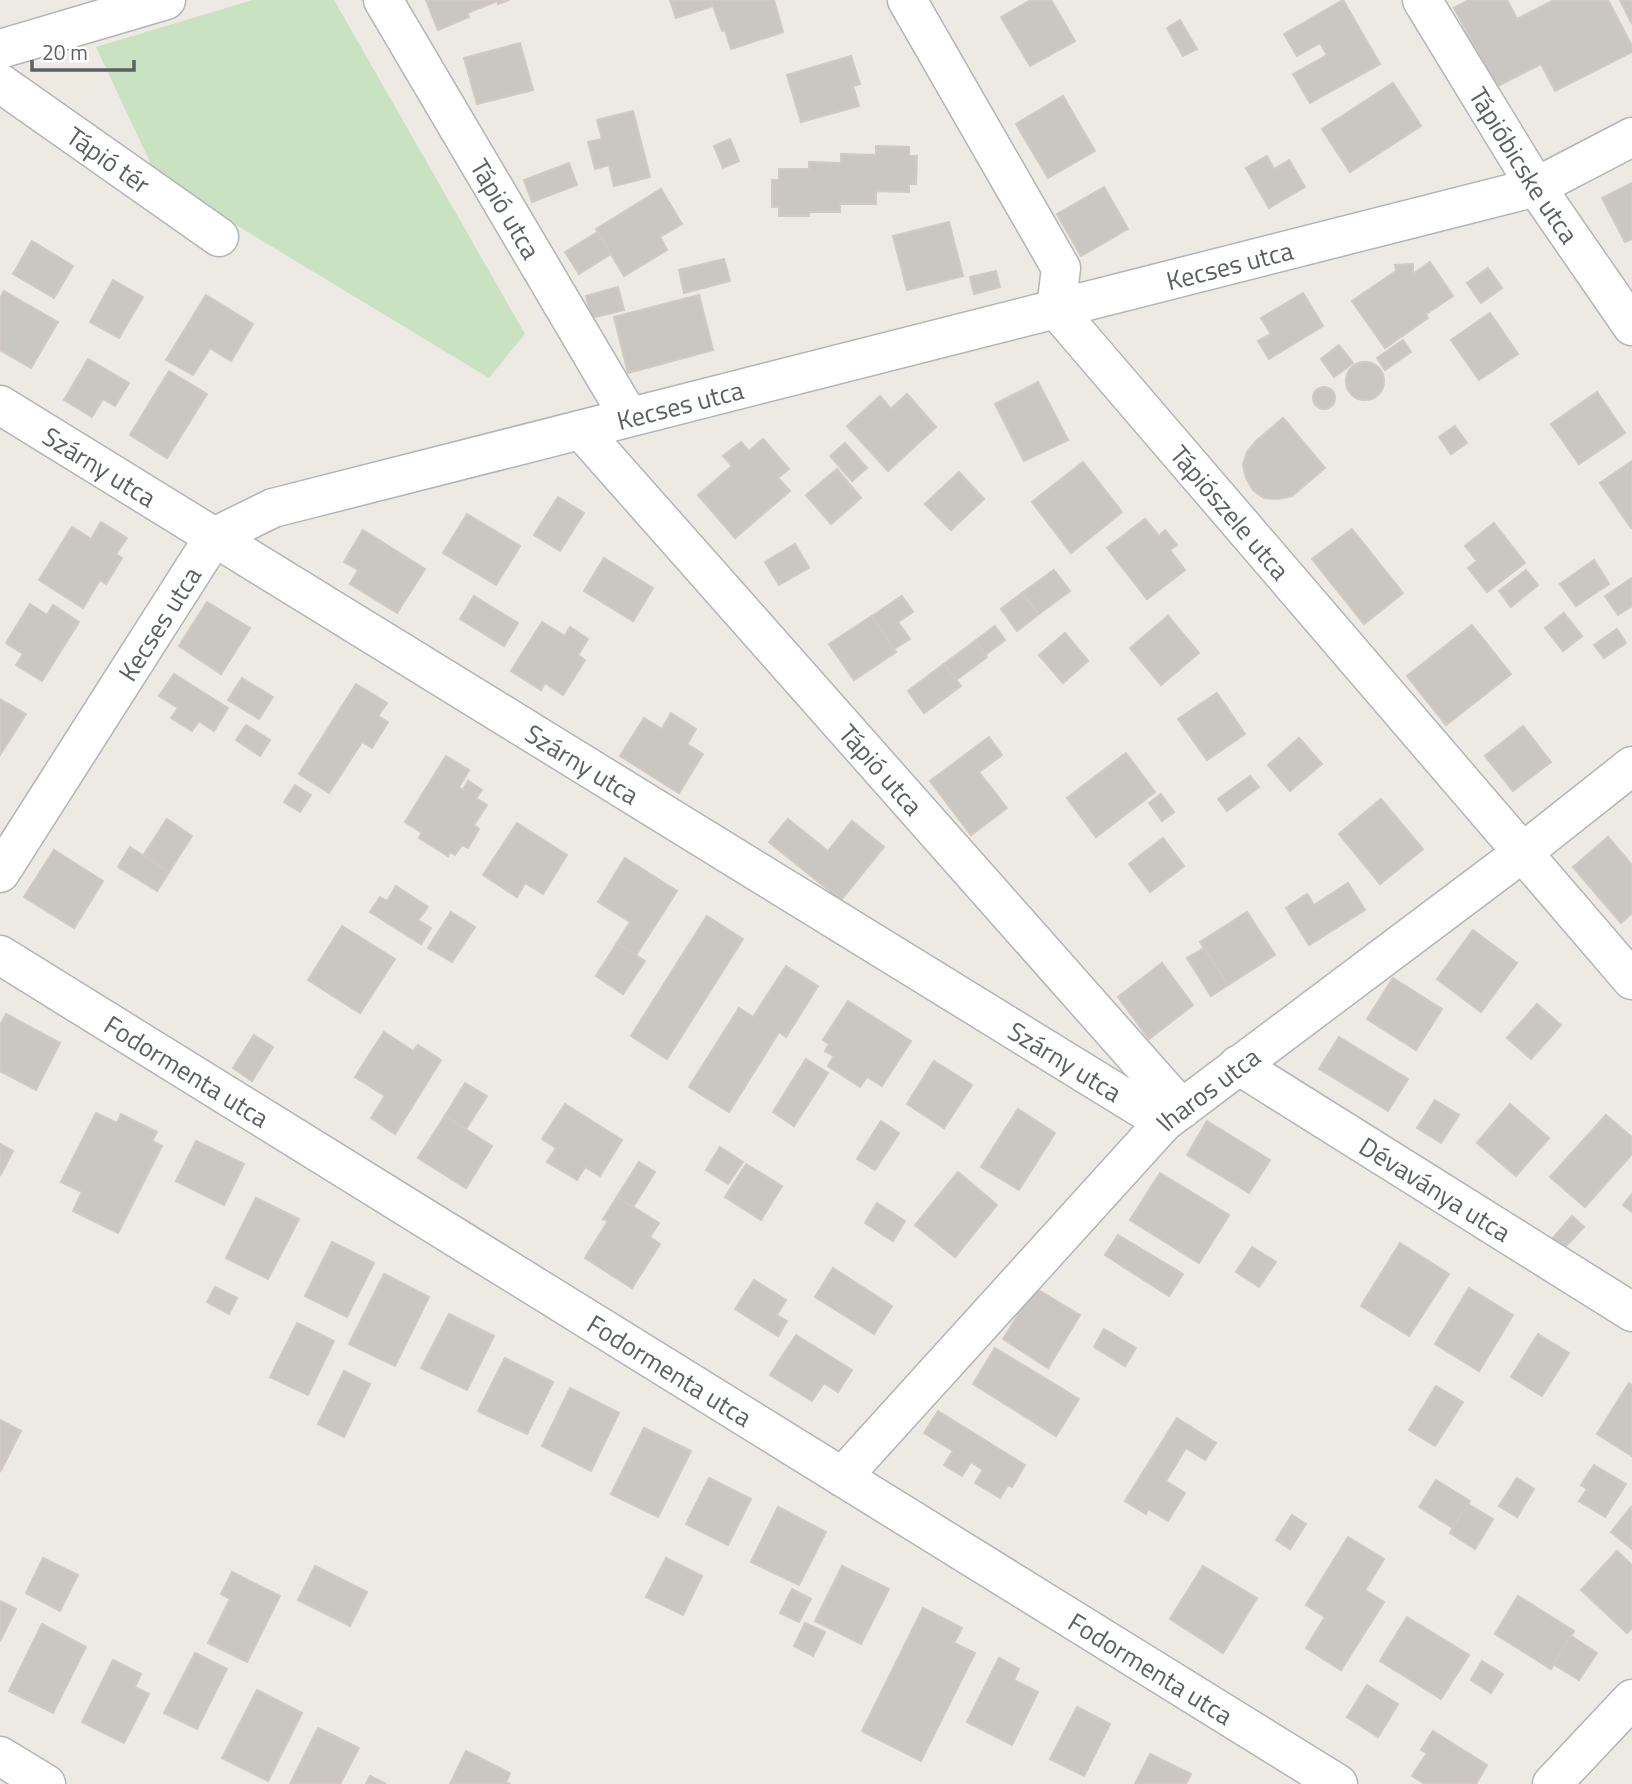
<svg xmlns="http://www.w3.org/2000/svg" width="1632" height="1784" font-family="'Titillium Web',sans-serif">
<style>
.green{fill:#c8e2c2}
.building{fill:#cac6c2;stroke:#d1c9c2;stroke-width:2}
.lines{fill:none;stroke-linecap:round;stroke-linejoin:round}
.minor-casing{stroke:#b1b5b7;stroke-width:41}
.minor{stroke:#fff;stroke-width:38}
.labels{text-anchor:middle;dominant-baseline:central;stroke-width:5;stroke-linejoin:round;paint-order:stroke}
.street-label{font-size:26px;fill:#5b6062;stroke:#fff}
</style>
<rect width="100%" height="100%" fill="#ede9e3"/>
<path class="green" d="M253,0H334L525,334L489,378L157,177L96,47Z"/>
<g class="building">
<path d="M426,0H509L498,4L497,1L467,13L469,17L438,30Z"/>
<path d="M670,0H711L713,6L676,18Z"/>
<path d="M711,0H774L783,32L731,49L725,30L722,31Z"/>
<path d="M1031,0H1051L1075,41L1030,66L1001,17Z"/>
<path d="M1343,0L1380,64L1310,103L1293,74L1327,55L1320,43L1297,56L1284,34Z"/>
<path d="M1469,0H1507L1517,19L1554,0H1608L1632,46V52L1555,91L1541,64L1496,87L1454,8Z"/>
<path d="M1620,0H1632V24Z"/>
<path d="M1180,20L1197,49L1183,56L1167,28Z"/>
<path d="M520,43L533,90L477,104L464,58Z"/>
<path d="M851,56L860,84L853,86L859,106L801,122L787,75Z"/>
<path d="M1393,83L1421,126L1350,172L1322,129Z"/>
<path d="M1063,96L1095,151L1048,178L1016,124Z"/>
<path d="M633,111L650,177L614,186L609,165L595,169L588,142L602,139L597,120Z"/>
<path d="M730,139L739,161L723,168L714,146Z"/>
<path d="M876,146L909,147V156H917L916,184H909V192L876,191V204H840V212H809V216H779V207H772V180H779V169H809V162L841,163V154L876,155Z"/>
<path d="M1267,156L1274,169L1289,160L1305,187L1269,208L1246,168Z"/>
<path d="M569,163L577,185L532,202L524,180Z"/>
<path d="M1632,183V239L1625,242L1602,198Z"/>
<path d="M1104,187L1128,229L1081,256L1057,214Z"/>
<path d="M661,189L682,224L660,237L667,250L624,276L596,229Z"/>
<path d="M949,222L963,276L907,290L893,236Z"/>
<path d="M598,232L611,254L579,274L565,252Z"/>
<path d="M32,241L73,266L54,298L13,274Z"/>
<path d="M724,259L730,281L684,293L679,270Z"/>
<path d="M1430,262L1453,296L1426,314L1428,318L1385,348L1352,301L1396,271L1395,265L1413,264V274Z"/>
<path d="M1488,268L1502,288L1481,303L1467,283Z"/>
<path d="M996,271L1000,287L974,294L970,277Z"/>
<path d="M113,280L143,297L119,338L90,322Z"/>
<path d="M618,287L624,310L591,318L586,296Z"/>
<path d="M4,291L58,322L31,368L0,350V299Z"/>
<path d="M1303,293L1323,326L1269,359L1258,341L1271,334L1261,318Z"/>
<path d="M206,295L253,324L231,361L210,348L193,375L166,360Z"/>
<path d="M699,295L713,350L628,373L614,317Z"/>
<path d="M1490,313L1518,354L1479,380L1451,340Z"/>
<path d="M1403,340L1411,352L1385,370L1377,358Z"/>
<path d="M1339,345L1353,363L1334,377L1321,359Z"/>
<path d="M88,359L129,383L115,406L103,399L92,417L64,400Z"/>
<circle cx="1365" cy="381" r="19"/>
<path d="M169,371L207,394L167,458L130,435Z"/>
<path d="M1038,382L1068,440L1024,461L995,404Z"/>
<circle cx="1324" cy="398" r="11"/>
<path d="M1597,392L1625,433L1579,464L1551,424Z"/>
<path d="M907,394L936,427L888,471L847,426L880,396L891,409Z"/>
<path d="M1283,418L1325,468L1292,496L1278,499L1264,498L1253,490L1246,478L1243,465L1247,452L1256,441Z"/>
<path d="M1455,426L1467,443L1451,454L1439,437Z"/>
<path d="M763,439L789,469L778,478L790,491L735,538L698,495L732,466L723,456L741,442L749,451Z"/>
<path d="M845,443L867,468L852,481L830,456Z"/>
<path d="M1632,461V527L1631,528L1600,483Z"/>
<path d="M1083,462L1122,512L1071,553L1032,502Z"/>
<path d="M837,469L861,498L831,524L806,495Z"/>
<path d="M959,472L984,499L951,530L925,504Z"/>
<path d="M558,497L584,513L560,551L534,535Z"/>
<path d="M467,514L520,546L496,585L443,553Z"/>
<path d="M1145,519L1159,536L1165,530L1177,545L1170,550L1185,570L1147,599L1107,548Z"/>
<path d="M101,522L127,538L116,554L122,558L106,584L100,580L83,608L39,580L72,527L91,539Z"/>
<path d="M1494,523L1525,563L1487,592L1468,568L1477,561L1465,546Z"/>
<path d="M1352,529L1403,593L1364,624L1312,559Z"/>
<path d="M363,530L425,569L397,613L350,584L358,570L344,562Z"/>
<path d="M795,544L809,568L779,585L765,562Z"/>
<path d="M604,558L653,588L633,621L584,591Z"/>
<path d="M1594,560L1609,584L1576,606L1560,584Z"/>
<path d="M1054,570L1070,591L1039,614L1022,593Z"/>
<path d="M1526,570L1538,585L1511,607L1499,591Z"/>
<path d="M1632,578V606L1618,615L1605,596Z"/>
<path d="M1022,593L1039,614L1017,631L1001,609Z"/>
<path d="M474,596L518,623L504,646L460,619Z"/>
<path d="M902,596L913,612L898,622L910,639L894,649L872,616Z"/>
<path d="M207,602L250,628L221,674L179,646Z"/>
<path d="M30,604L47,615L53,605L79,622L42,681L16,665L23,654L6,643Z"/>
<path d="M1564,613L1582,636L1563,651L1545,628Z"/>
<path d="M872,616L896,652L854,680L829,644Z"/>
<path d="M1168,616L1199,653L1161,685L1130,648Z"/>
<path d="M542,622L565,636L570,627L588,639L578,655L585,660L563,695L545,683L541,690L511,671Z"/>
<path d="M1472,625L1511,674L1446,725L1407,676Z"/>
<path d="M995,626L1005,640L985,655L975,641Z"/>
<path d="M1617,629L1626,643L1604,658L1594,645Z"/>
<path d="M1065,633L1088,661L1063,683L1039,655Z"/>
<path d="M975,641L987,657L956,680L944,664Z"/>
<path d="M944,664L961,686L924,713L908,691Z"/>
<path d="M174,674L228,708L214,731L199,721L192,731L171,718L178,708L159,696Z"/>
<path d="M242,678L273,697L259,719L228,700Z"/>
<path d="M356,684L387,703L378,716L388,722L372,748L362,742L329,793L299,774Z"/>
<path d="M1217,693L1245,734L1207,760L1178,719Z"/>
<path d="M0,699L26,714L0,755Z"/>
<path d="M671,713L696,729L687,744L703,754L679,793L620,756L644,718L662,729Z"/>
<path d="M246,725L270,740L260,756L236,740Z"/>
<path d="M1523,726L1551,762L1513,791L1485,756Z"/>
<path d="M989,737L1002,755L979,772L1007,808L971,835L930,781Z"/>
<path d="M1299,738L1322,764L1290,791L1268,765Z"/>
<path d="M1126,753L1155,792L1096,837L1067,798Z"/>
<path d="M446,756L469,770L459,787L463,790L468,781L482,790L476,798L487,805L474,825L479,829L468,848L462,845L455,855L450,852L448,856L419,838L422,833L405,822Z"/>
<path d="M1250,776L1259,787L1227,811L1218,799Z"/>
<path d="M295,785L311,795L300,812L284,802Z"/>
<path d="M1161,794L1174,812L1162,821L1149,803Z"/>
<path d="M1381,799L1423,849L1380,884L1339,834Z"/>
<path d="M167,819L192,836L169,872L143,856Z"/>
<path d="M788,819L828,851L852,821L884,847L841,900L769,842Z"/>
<path d="M517,823L567,855L543,894L525,883L517,897L483,875Z"/>
<path d="M1608,837L1632,865V913L1621,923L1573,867Z"/>
<path d="M1163,838L1184,866L1150,892L1129,864Z"/>
<path d="M130,847L169,872L157,891L118,867Z"/>
<path d="M54,850L103,881L74,928L24,897Z"/>
<path d="M625,858L677,891L636,955L617,943L630,922L598,902Z"/>
<path d="M1348,883L1365,910L1309,945L1286,908L1307,894L1314,905Z"/>
<path d="M396,886L428,907L418,920L431,928L421,944L370,912L380,897L387,901Z"/>
<path d="M451,912L475,927L452,962L428,948Z"/>
<path d="M1247,912L1275,955L1228,985L1200,942Z"/>
<path d="M707,916L743,939L667,1059L631,1036Z"/>
<path d="M342,926L395,959L360,1013L308,980Z"/>
<path d="M1473,930L1517,963L1481,1012L1437,979Z"/>
<path d="M617,943L645,961L623,994L596,976Z"/>
<path d="M1204,948L1228,985L1211,996L1187,958Z"/>
<path d="M1162,963L1193,1005L1149,1039L1118,997Z"/>
<path d="M786,966L818,986L786,1037L779,1032L729,1112L689,1087L739,1008L753,1017Z"/>
<path d="M1393,978L1442,1009L1416,1050L1367,1019Z"/>
<path d="M848,1001L911,1041L882,1086L867,1077L860,1087L828,1066L834,1056L825,1051L829,1044L823,1040Z"/>
<path d="M1537,1004L1561,1025L1531,1059L1507,1038Z"/>
<path d="M6,1014L60,1043L36,1090L0,1071V1025Z"/>
<path d="M384,1032L413,1051L418,1045L441,1060L395,1134L371,1118L385,1096L355,1077Z"/>
<path d="M254,1035L273,1047L252,1081L233,1068Z"/>
<path d="M1339,1037L1408,1079L1388,1111L1319,1069Z"/>
<path d="M806,1059L828,1073L794,1126L773,1112Z"/>
<path d="M934,1061L972,1085L944,1128L907,1104Z"/>
<path d="M465,1083L487,1096L466,1129L445,1116Z"/>
<path d="M1435,1100L1459,1115L1441,1143L1417,1128Z"/>
<path d="M565,1104L622,1140L600,1176L585,1167L577,1180L547,1162L556,1148L542,1139Z"/>
<path d="M1510,1104L1549,1138L1516,1176L1477,1143Z"/>
<path d="M1018,1109L1055,1133L1019,1190L981,1167Z"/>
<path d="M96,1113L117,1123L121,1114L157,1132L152,1141L162,1146L118,1233L73,1211L82,1192L61,1182Z"/>
<path d="M1606,1115L1632,1137V1154L1585,1207L1550,1177Z"/>
<path d="M445,1116L492,1146L466,1188L418,1158Z"/>
<path d="M881,1121L899,1133L875,1170L857,1159Z"/>
<path d="M1207,1121L1270,1160L1249,1193L1187,1155Z"/>
<path d="M196,1141L244,1164L224,1205L176,1181Z"/>
<path d="M0,1144L13,1151L0,1176Z"/>
<path d="M720,1147L743,1162L728,1184L706,1170Z"/>
<path d="M639,1162L655,1172L633,1207L617,1197Z"/>
<path d="M746,1164L782,1186L761,1220L725,1197Z"/>
<path d="M958,1172L997,1205L955,1257L915,1225Z"/>
<path d="M1160,1173L1229,1215L1199,1263L1130,1220Z"/>
<path d="M1632,1194V1212L1623,1205Z"/>
<path d="M617,1197L659,1223L650,1237L660,1244L632,1288L585,1258L608,1221L603,1219Z"/>
<path d="M256,1198L299,1219L268,1279L226,1258Z"/>
<path d="M877,1203L905,1221L893,1241L865,1223Z"/>
<path d="M1572,1216L1584,1227L1564,1248L1553,1238Z"/>
<path d="M1118,1235L1183,1274L1169,1296L1105,1255Z"/>
<path d="M332,1242L374,1263L347,1317L305,1296Z"/>
<path d="M1400,1243L1449,1274L1409,1336L1361,1306Z"/>
<path d="M1252,1247L1276,1262L1259,1287L1236,1272Z"/>
<path d="M833,1268L892,1306L874,1334L815,1297Z"/>
<path d="M384,1274L429,1297L395,1366L349,1344Z"/>
<path d="M754,1280L786,1300L777,1315L787,1321L778,1336L735,1309Z"/>
<path d="M215,1287L237,1298L229,1314L207,1302Z"/>
<path d="M1035,1288L1080,1315L1048,1368L1003,1339Z"/>
<path d="M1469,1288L1513,1315L1479,1371L1435,1344Z"/>
<path d="M449,1314L494,1336L467,1390L421,1368Z"/>
<path d="M297,1323L334,1341L308,1395L270,1377Z"/>
<path d="M1104,1329L1136,1348L1125,1366L1094,1347Z"/>
<path d="M1538,1334L1569,1353L1542,1396L1511,1377Z"/>
<path d="M796,1335L852,1370L838,1392L824,1383L812,1401L770,1375Z"/>
<path d="M995,1348L1079,1399L1056,1436L973,1384Z"/>
<path d="M505,1358L553,1382L527,1434L478,1411Z"/>
<path d="M344,1371L370,1384L344,1437L318,1424Z"/>
<path d="M1629,1383L1632,1386V1456L1597,1434Z"/>
<path d="M1436,1386L1463,1402L1435,1446L1409,1430Z"/>
<path d="M570,1388L619,1413L591,1471L542,1446Z"/>
<path d="M938,1411L1025,1465L1012,1487L1008,1485L1000,1498L975,1483L983,1470L971,1462L962,1476L944,1465L953,1451L924,1433Z"/>
<path d="M1177,1418L1216,1443L1205,1460L1186,1448L1166,1481L1185,1493L1168,1521L1148,1509L1146,1514L1125,1501Z"/>
<path d="M0,1420L21,1431L0,1472Z"/>
<path d="M644,1428L691,1451L658,1517L611,1494Z"/>
<path d="M1594,1465L1626,1484L1605,1517L1579,1501L1587,1489L1581,1485Z"/>
<path d="M709,1478L751,1499L728,1545L686,1524Z"/>
<path d="M1517,1478L1534,1489L1517,1517L1499,1506Z"/>
<path d="M1436,1480L1470,1501L1453,1528L1419,1507Z"/>
<path d="M1468,1504L1493,1519L1475,1549L1450,1533Z"/>
<path d="M778,1507L826,1532L799,1585L751,1562Z"/>
<path d="M1631,1507L1632,1508V1549L1611,1532Z"/>
<path d="M1292,1515L1306,1524L1290,1549L1276,1540Z"/>
<path d="M1348,1537L1384,1559L1365,1590L1384,1602L1341,1670L1306,1648L1325,1617L1306,1605Z"/>
<path d="M1617,1551L1632,1565V1628L1627,1633L1581,1590Z"/>
<path d="M43,1558L78,1575L60,1611L26,1593Z"/>
<path d="M666,1558L702,1576L683,1615L646,1597Z"/>
<path d="M315,1566L367,1592L350,1626L298,1600Z"/>
<path d="M842,1566L889,1589L861,1644L815,1621Z"/>
<path d="M1203,1566L1257,1598L1223,1653L1170,1619Z"/>
<path d="M232,1572L280,1596L247,1662L208,1643L230,1599L221,1594Z"/>
<path d="M792,1589L811,1599L799,1622L780,1613Z"/>
<path d="M1518,1596L1574,1631L1551,1669L1495,1634Z"/>
<path d="M0,1601L16,1609L0,1641Z"/>
<path d="M923,1608L962,1628L954,1643L975,1653L921,1761L862,1731Z"/>
<path d="M1407,1617L1469,1655L1441,1699L1380,1661Z"/>
<path d="M805,1623L825,1632L813,1656L794,1646Z"/>
<path d="M42,1624L86,1647L53,1713L9,1691Z"/>
<path d="M1571,1636L1597,1653L1579,1680L1553,1664Z"/>
<path d="M195,1653L227,1669L197,1729L164,1713Z"/>
<path d="M999,1658L1019,1669L1014,1680L1038,1692L1012,1745L967,1722Z"/>
<path d="M113,1660L141,1674L135,1687L149,1694L124,1743L82,1722Z"/>
<path d="M1482,1661L1503,1674L1491,1693L1471,1680Z"/>
<path d="M1367,1685L1398,1704L1378,1737L1347,1717Z"/>
<path d="M257,1690L302,1713L268,1781L222,1758Z"/>
<path d="M1077,1707L1110,1724L1084,1776L1050,1759Z"/>
<path d="M318,1728L359,1748L340,1784H290Z"/>
<path d="M1433,1731L1487,1765L1476,1784H1425L1412,1776L1427,1753L1421,1750Z"/>
<path d="M466,1751L510,1773L506,1782L510,1784H450Z"/>
<path d="M1150,1754L1191,1774L1186,1784H1135Z"/>
<path d="M370,1776L386,1784H366Z"/>
</g>
<g class="lines">
<g class="minor-casing">
<g id="minor">
<path id="s1" d="M383,0L629,417"/>
<path id="s2" d="M907,0L1061,268L1056,309L1632,980"/>
<path id="s3" d="M1422,0L1536,187L1632,326"/>
<path d="M0,49L166,0"/>
<path id="s4" d="M0,83L219,237"/>
<path id="s5" d="M0,405L1164,1122"/>
<path id="s6" d="M581,430L1182,1109"/>
<path id="s7" d="M0,873L214,537L273,508L1536,187L1632,137"/>
<path id="s8" d="M0,955L1338,1784"/>
<path id="s9" d="M1238,1065L1632,1312"/>
<path id="s10" d="M842,1477L1164,1122L1522,853L1632,766"/>
<path d="M0,1756L46,1784"/>
<path d="M1552,1784L1632,1699"/>
</g>
</g>
<use href="#minor" class="minor"/>
</g>
<g class="labels">
<g class="street-label">
<text stroke="none"><textPath href="#s4" startOffset="133">Tápió tér</textPath></text>
<text stroke="none"><textPath href="#s3" startOffset="194">Tápióbicske utca</textPath></text>
<text stroke="none"><textPath href="#s1" startOffset="242">Tápió utca</textPath></text>
<text stroke="none"><textPath href="#s7" startOffset="1451">Kecses utca</textPath></text>
<text stroke="none"><textPath href="#s7" startOffset="884">Kecses utca</textPath></text>
<text stroke="none"><textPath href="#s5" startOffset="117">Szárny utca</textPath></text>
<text stroke="none"><textPath href="#s2" startOffset="618">Tápiószele utca</textPath></text>
<text stroke="none"><textPath href="#s7" startOffset="296">Kecses utca</textPath></text>
<text stroke="none"><textPath href="#s5" startOffset="684">Szárny utca</textPath></text>
<text stroke="none"><textPath href="#s6" startOffset="453">Tápió utca</textPath></text>
<text stroke="none"><textPath href="#s5" startOffset="1251">Szárny utca</textPath></text>
<text stroke="none"><textPath href="#s8" startOffset="220">Fodormenta utca</textPath></text>
<text stroke="none"><textPath href="#s10" startOffset="534">Iharos utca</textPath></text>
<text stroke="none"><textPath href="#s9" startOffset="233">Dévaványa utca</textPath></text>
<text stroke="none"><textPath href="#s8" startOffset="788">Fodormenta utca</textPath></text>
<text stroke="none"><textPath href="#s8" startOffset="1354">Fodormenta utca</textPath></text>
</g>
</g>
<path d="M32 60v10h102v-10" fill="none" stroke="#5b6062" stroke-width="3.5"/>
<text x="42" y="60" font-size="21" fill="#5b6062" stroke="#ffffff" stroke-width="5" paint-order="stroke">20 m</text>
</svg>
